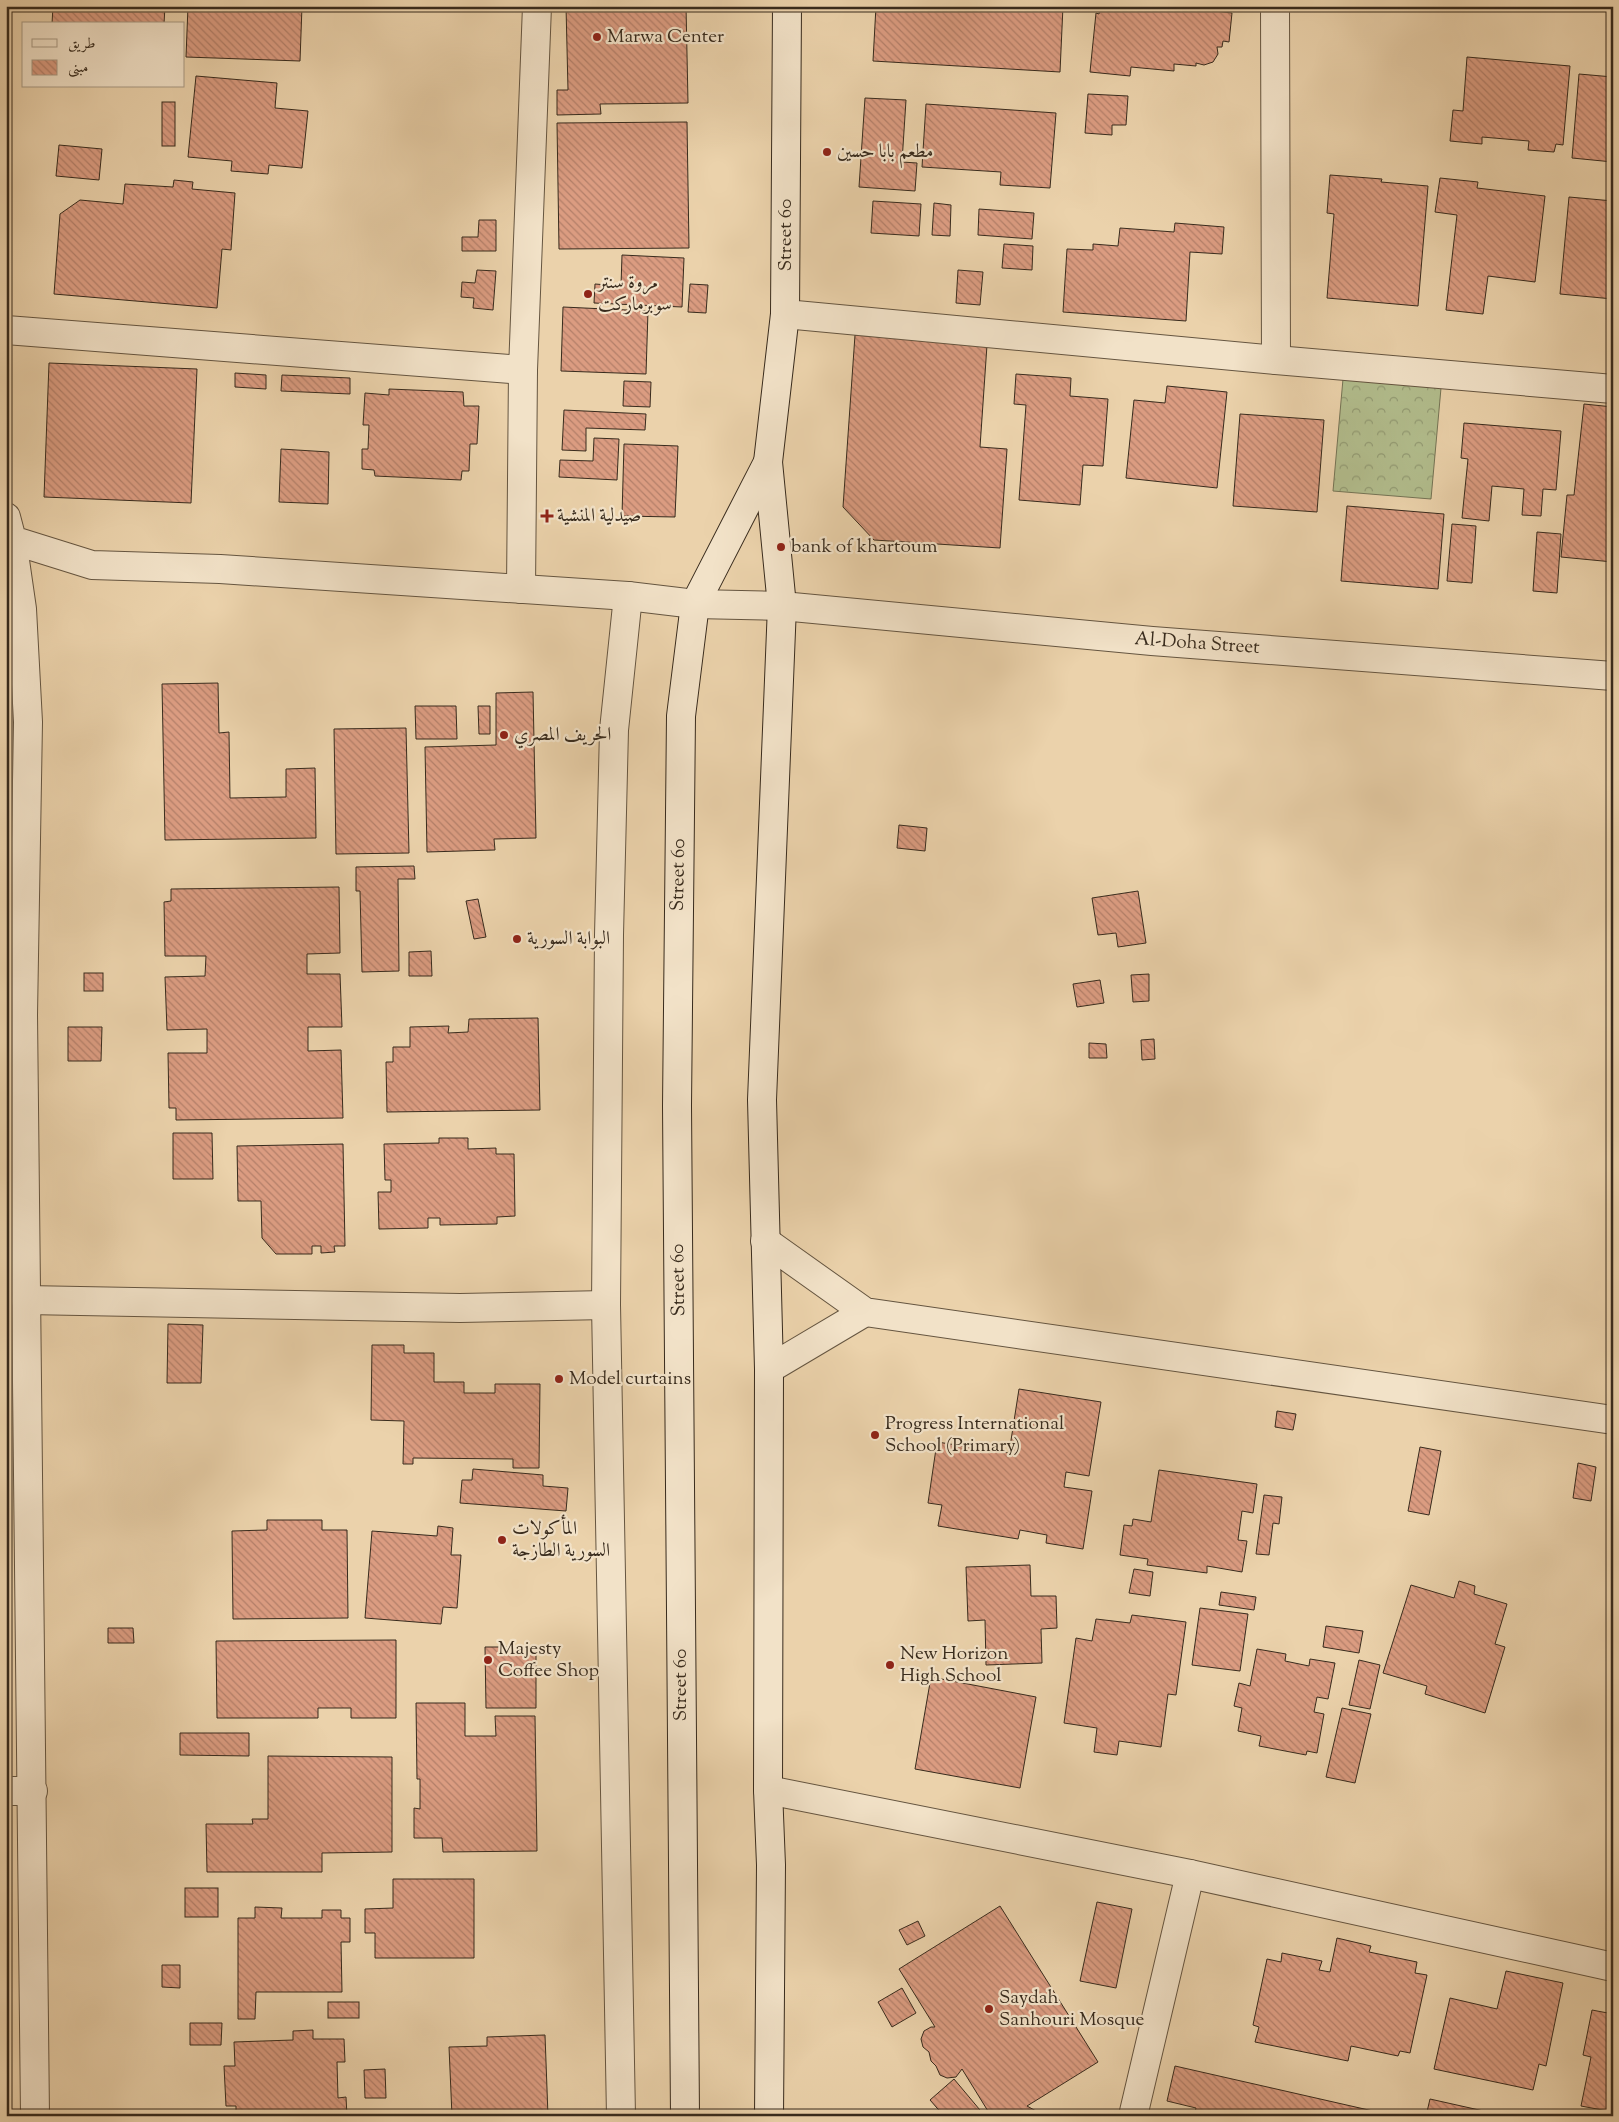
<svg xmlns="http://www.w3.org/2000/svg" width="1619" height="2122" font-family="'Sorts Mill Goudy',Amiri,serif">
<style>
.forest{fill:url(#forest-crowns);stroke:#757455}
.building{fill:url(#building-back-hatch);stroke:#382b1d}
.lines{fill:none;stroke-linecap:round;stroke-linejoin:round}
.minor-casing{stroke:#655540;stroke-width:30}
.tertiary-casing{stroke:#655540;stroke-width:30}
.secondary-casing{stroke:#382b1d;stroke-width:30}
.minor{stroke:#f2e2c8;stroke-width:28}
.tertiary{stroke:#f2e2c8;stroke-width:28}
.secondary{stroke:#f2e2c8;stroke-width:28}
.poi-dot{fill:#8f2418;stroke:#f2e2c8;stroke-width:2}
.labels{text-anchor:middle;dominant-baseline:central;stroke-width:4.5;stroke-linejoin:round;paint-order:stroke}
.poi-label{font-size:19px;fill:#382b1d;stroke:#f2e2c8;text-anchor:start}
.street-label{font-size:19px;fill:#382b1d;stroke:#f2e2c8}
</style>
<defs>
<pattern id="forest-crowns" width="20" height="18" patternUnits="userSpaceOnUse" patternTransform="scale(1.25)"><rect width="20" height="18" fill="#b2bd8d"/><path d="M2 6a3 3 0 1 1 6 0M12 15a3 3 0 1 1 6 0" fill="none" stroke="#929a73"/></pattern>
<pattern id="building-back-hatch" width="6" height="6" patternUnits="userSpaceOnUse" patternTransform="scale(1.25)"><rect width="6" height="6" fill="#db9c81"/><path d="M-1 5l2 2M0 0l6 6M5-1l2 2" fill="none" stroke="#b37f69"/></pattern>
</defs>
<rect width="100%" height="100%" fill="#ebd2ab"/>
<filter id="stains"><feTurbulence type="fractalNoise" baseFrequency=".004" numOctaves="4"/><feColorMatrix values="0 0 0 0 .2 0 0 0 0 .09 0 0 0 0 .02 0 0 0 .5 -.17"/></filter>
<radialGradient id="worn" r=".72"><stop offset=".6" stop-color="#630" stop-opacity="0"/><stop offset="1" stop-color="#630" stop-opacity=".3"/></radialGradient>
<path class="forest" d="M1343,379L1441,388L1431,499L1333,491Z"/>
<g class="building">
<path d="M53,6H165L164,24H52Z"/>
<path d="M188,6H302L300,61L186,57Z"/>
<path d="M566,6H686L688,103L600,104L601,114L557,115V90H568Z"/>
<path d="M876,6H1063L1060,72L873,61Z"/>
<path d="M1100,6H1171L1232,13L1229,42L1223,41L1222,47H1217L1218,54L1213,62L1204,65L1196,63V66L1174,64V71L1131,67L1130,76L1090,72L1096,13L1099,14Z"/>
<path d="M1467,57L1570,66L1563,145L1556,144L1554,152L1528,150L1529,141L1482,137V144L1450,141L1453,110L1463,111Z"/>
<path d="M1579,74L1613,77V162L1572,158Z"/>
<path d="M196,76L277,83L275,108L308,111L302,168L269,165L268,174L231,171L232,161L188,157Z"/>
<path d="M1088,94L1128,96L1126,125H1112V135L1085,133Z"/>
<path d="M865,98L906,100L902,162L917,163L915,191L859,187Z"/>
<rect x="162" y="102" width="13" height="44"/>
<path d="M926,104L1056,113L1050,188L1000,185L1001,172L922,167Z"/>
<path d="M687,122L689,248L559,249L557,123Z"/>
<path d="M59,145L102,149L99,180L56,176Z"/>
<path d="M1330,175L1382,179L1381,182L1428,186L1418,306L1327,298L1334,214L1327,213Z"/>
<path d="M1440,178L1478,182L1477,188L1545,196L1535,282L1488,276L1483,314L1446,310L1457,215L1435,212Z"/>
<path d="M174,180L193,182L192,189L235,193L231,250L222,249L217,308L54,294L60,214L80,200L123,204L125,184L173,187Z"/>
<path d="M1569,197L1613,201V299L1560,294Z"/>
<path d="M873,201L921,204L919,236L871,233Z"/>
<path d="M934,203L951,205L950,236L932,235Z"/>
<path d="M979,209L1034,213L1032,239L978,235Z"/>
<path d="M479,220H496V251H462V237H478Z"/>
<path d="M1175,223L1224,227L1222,254L1190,252L1186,321L1063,312L1067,249L1093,250V244L1118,246L1120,228L1174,232Z"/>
<path d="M1004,244L1033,246L1032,270L1002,268Z"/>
<path d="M622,255L684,258L682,307L594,303L595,284L621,286Z"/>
<path d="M477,270L496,271L493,310L473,308L474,298L461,297L462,282L475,283Z"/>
<path d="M958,270L983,272L980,305L956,303Z"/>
<path d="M690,284L708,285L706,313L688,312Z"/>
<path d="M563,307L648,311L646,374L561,371Z"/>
<path d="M855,335L987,345L980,447L1007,449L1000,548L874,540L843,507Z"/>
<path d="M49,363L197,369L191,503L44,497Z"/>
<path d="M235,373L266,375V389L235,387Z"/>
<path d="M1016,374L1071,378L1070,396L1108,399L1103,466L1083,465L1080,505L1019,500L1026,405L1014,404Z"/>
<path d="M282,375L350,378V394L281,391Z"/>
<path d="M624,381L651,382L650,407L623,406Z"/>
<path d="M1167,386L1227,392L1217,488L1126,478L1134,400L1165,403Z"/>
<path d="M389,389L463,392L464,406H479L477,444H470L469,471H462L461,480L375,476L374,470L362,469V449H368L369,425H363L365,393L389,395Z"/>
<path d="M1584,404L1613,407V562L1561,557L1567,495H1574Z"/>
<path d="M564,410L646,414L645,430L586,428V451L562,450Z"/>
<path d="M1240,414L1324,420L1317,512L1233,506Z"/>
<path d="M1464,423L1561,431L1556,490L1543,489L1541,516L1522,515L1524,489L1492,486L1489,521L1462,518L1468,459L1461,458Z"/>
<path d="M594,438L619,439L617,480L559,477L560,460L593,461Z"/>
<path d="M624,444L678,446L675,517L622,516Z"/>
<path d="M281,449L329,452L328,504L279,502Z"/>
<path d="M1347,506L1444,514L1438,589L1341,581Z"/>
<path d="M1452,524L1476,526L1472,583L1447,581Z"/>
<path d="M1537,532L1561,534L1557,593L1533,591Z"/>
<path d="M218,683L219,733L229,732L230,798L286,797V769L315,768L316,838L165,840L162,684Z"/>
<path d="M533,692L536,838L494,839L495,850L427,852L425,747L496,745V693Z"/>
<path d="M415,706H456L457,739H416Z"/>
<path d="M478,706H490V734H479Z"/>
<path d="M406,728L409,853L336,854L334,729Z"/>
<path d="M899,825L927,828L925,851L897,848Z"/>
<path d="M414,866L415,879H398L399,971L362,972L360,891H356V867Z"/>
<path d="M339,887L340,953L307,954V974H340L342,1027H308V1051L341,1050L343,1118L176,1120V1108H169L168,1053H207V1029L167,1030L165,977L205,976L206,956H165L164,902L171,901V889Z"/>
<path d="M1138,891L1146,943L1118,947L1116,933L1098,935L1092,898Z"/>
<path d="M478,899L486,937L474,939L466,901Z"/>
<path d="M431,951L432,976H409V952Z"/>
<rect x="84" y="973" width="19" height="18"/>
<path d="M1149,974V1001L1133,1002L1131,975Z"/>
<path d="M1100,980L1104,1003L1077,1007L1073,984Z"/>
<path d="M538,1018L540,1110L387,1112L386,1062H393V1047H410V1027L449,1026L448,1033L468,1032L469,1019Z"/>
<path d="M68,1027H102L101,1061H68Z"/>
<path d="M1154,1039L1155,1059L1142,1060L1141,1040Z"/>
<path d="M1089,1043L1106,1044L1107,1058H1089Z"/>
<path d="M173,1133H212L213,1179H173Z"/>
<path d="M439,1138H468V1149L496,1148V1154H514L515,1216L497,1217V1224L440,1225V1218H428V1228L379,1229L378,1192H391V1180H385L384,1144L439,1143Z"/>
<path d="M343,1144L345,1246H334L335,1252L321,1253V1246H312V1254H276L262,1238L261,1201H238L237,1146Z"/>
<path d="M168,1324L203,1325L201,1383H167Z"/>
<path d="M372,1345H404V1353H434V1382H464V1393H495V1384H540L539,1468H513V1459L413,1458V1464H403L404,1421L371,1420Z"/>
<path d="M1019,1389L1101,1402L1089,1476L1066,1472L1064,1487L1092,1491L1083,1549L1046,1543L1047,1535L1020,1530L1018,1539L938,1526L942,1505L928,1503L937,1442L1009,1453Z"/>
<path d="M1277,1411L1296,1414L1293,1430L1275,1427Z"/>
<path d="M1420,1447L1441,1451L1429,1515L1408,1511Z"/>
<path d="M1578,1463L1596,1467L1591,1501L1573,1498Z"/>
<path d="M473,1469L543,1475V1486L568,1488L566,1511L460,1503L462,1480H472Z"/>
<path d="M1159,1470L1257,1484L1253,1513L1242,1511L1238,1540L1247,1541L1242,1572L1207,1566V1573L1147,1565L1148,1559L1120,1555L1124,1525L1132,1526L1133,1519L1151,1522Z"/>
<path d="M1264,1495L1282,1497L1279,1524L1273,1523L1269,1555L1256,1554Z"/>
<path d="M267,1520H322V1530H347L348,1618L233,1619L232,1531L267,1530Z"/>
<path d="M438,1526L453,1528L451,1555H461L457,1608L443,1607L441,1624L365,1618L372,1531L437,1536Z"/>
<path d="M1030,1565L1031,1596H1056L1057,1628L1041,1629L1042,1663L986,1665L985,1620L968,1621L966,1567Z"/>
<path d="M1134,1569L1153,1572L1150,1596L1129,1593Z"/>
<path d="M1459,1581L1475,1586L1474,1594L1507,1604L1495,1644L1505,1647L1485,1713L1425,1694L1427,1686L1383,1673L1411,1585L1454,1598Z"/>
<path d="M1221,1592L1256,1597L1254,1610L1219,1605Z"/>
<path d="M1200,1608L1248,1614L1240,1671L1192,1665Z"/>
<path d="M1132,1615L1186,1622L1176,1695L1168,1694L1161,1747L1119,1741L1117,1755L1094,1752L1097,1728L1064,1723L1076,1638L1092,1641L1096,1619L1130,1623Z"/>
<path d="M1326,1626L1363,1631L1359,1653L1323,1647Z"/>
<path d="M108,1628H133L134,1643H108Z"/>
<path d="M396,1640V1718H351V1708H318V1718H217L216,1641Z"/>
<path d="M485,1647H536V1708H486Z"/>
<path d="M1257,1649L1286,1654L1285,1661L1309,1666L1310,1659L1335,1663L1328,1699L1317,1697L1314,1712L1324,1714L1317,1753L1307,1751L1306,1755L1259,1746L1261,1736L1238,1731L1242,1708L1234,1706L1239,1683L1250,1686Z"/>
<path d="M1359,1660L1380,1665L1370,1709L1349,1705Z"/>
<path d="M931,1677L1036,1697L1020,1788L915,1769Z"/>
<path d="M416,1703H465V1736H496L495,1716H535L537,1851L443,1852L442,1838H414V1808L420,1809V1779H417Z"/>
<path d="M1342,1708L1371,1714L1355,1783L1326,1777Z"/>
<path d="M180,1733H249V1756L180,1755Z"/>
<path d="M268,1756L392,1757V1852L322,1853V1872H207L206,1824H253L252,1819H268Z"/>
<path d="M393,1879H474V1958H375V1933H365V1909L393,1908Z"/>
<rect x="185" y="1888" width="33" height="29"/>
<path d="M1097,1902L1132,1909L1116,1988L1080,1981Z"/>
<path d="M1000,1906L1098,2062L1027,2106L1036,2111L1037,2116H991L962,2069L956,2077L947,2078L940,2075L936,2066L931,2061L929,2052L923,2047L921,2039L924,2031L931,2027H935L899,1969Z"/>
<path d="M255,1907L282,1908L281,1918H322V1910H341V1918H350V1942H341L342,1992H256L255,2019H238V1918H255Z"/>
<path d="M918,1921L925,1936L907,1945L899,1930Z"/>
<path d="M1337,1938L1371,1946L1369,1952L1417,1962L1415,1973L1427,1975L1410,2053L1400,2051L1398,2056L1351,2046L1348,2061L1255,2042L1259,2027L1253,2025L1267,1959L1281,1962L1282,1953L1322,1961L1319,1970L1330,1972Z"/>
<path d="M162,1965H180V1988L162,1987Z"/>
<path d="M1506,1971L1563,1983L1546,2066L1539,2064L1533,2090L1434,2069L1450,1998L1497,2009Z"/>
<path d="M902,1988L916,2013L892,2027L878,2002Z"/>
<rect x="328" y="2002" width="31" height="16"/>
<path d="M1592,2010L1613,2014V2112L1581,2106L1591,2057L1583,2055Z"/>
<path d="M190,2023H222L221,2045H190Z"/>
<path d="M313,2030V2039H344L345,2062H337L338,2098L346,2097L347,2116H236V2106H226L224,2066H235L234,2042L293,2040V2031Z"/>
<path d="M545,2035L548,2116H452L449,2047L487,2046V2037Z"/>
<path d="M1175,2066L1395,2116H1194L1196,2108L1167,2101Z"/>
<path d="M385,2069L386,2098H365L364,2070Z"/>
<path d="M954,2079L985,2116H944L930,2100Z"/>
<path d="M1430,2099L1506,2116H1426Z"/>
</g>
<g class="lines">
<g class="minor-casing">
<g id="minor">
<path d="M1275,6L1276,360"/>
<path d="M785,314L1276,360L1613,389"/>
<path d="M6,330L523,370"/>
<path d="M12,540L22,609L28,722L23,1015L35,2116"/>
<path d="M521,589L523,370L537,6"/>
<path d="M765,1241L865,1312L1613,1420"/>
<path d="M26,1300L460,1308L606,1305"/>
<path d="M769,1369L865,1312"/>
<path d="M768,1790L1190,1874L1613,1967"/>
<path d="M6,1791H33"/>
<path d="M621,2116L606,1305L609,935L614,730L628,596"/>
<path d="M1133,2116L1190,1874"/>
</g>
</g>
<g class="tertiary-casing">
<path id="tertiary" d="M6,517L12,540L92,565L220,569L628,596L695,604L782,606L1152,641L1613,676"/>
</g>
<g class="secondary-casing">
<g id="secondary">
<path d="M685,2116L677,1106L681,716L695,604L768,462"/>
<path d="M769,2116L771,1865L768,1790L769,1369L762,1100L782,606L768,462L785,314L787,6"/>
</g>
</g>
<use href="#minor" class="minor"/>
<use href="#tertiary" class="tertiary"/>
<use href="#secondary" class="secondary"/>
</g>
<g class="poi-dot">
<circle cx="597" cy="37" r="5"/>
<circle cx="827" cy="152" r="5"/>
<circle cx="588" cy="294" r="5"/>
<path d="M544.5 508.5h5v5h5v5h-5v5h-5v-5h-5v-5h5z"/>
<circle cx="781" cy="547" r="5"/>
<circle cx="504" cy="735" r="5"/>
<circle cx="517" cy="939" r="5"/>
<circle cx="559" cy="1379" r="5"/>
<circle cx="875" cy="1435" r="5"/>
<circle cx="502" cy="1540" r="5"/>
<circle cx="488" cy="1660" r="5"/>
<circle cx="890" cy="1665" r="5"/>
<circle cx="989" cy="2009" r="5"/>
</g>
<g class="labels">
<g class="poi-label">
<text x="607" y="37">Marwa Center</text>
<text x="837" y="152">مطعم بابا حسين</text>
<text x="598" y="283">مروة سنتر<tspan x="598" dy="22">سوبرماركت</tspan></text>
<text x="557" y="516">صيدلية المنشية</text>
<text x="791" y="547">bank of khartoum</text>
<text x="514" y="735">الحريف المصري</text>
<text x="527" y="939">البوابة السورية</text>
<text x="569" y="1379">Model curtains</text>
<text x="885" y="1424">Progress International<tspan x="885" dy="22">School (Primary)</tspan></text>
<text x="512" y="1529">المأكولات<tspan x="512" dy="22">السورية الطازجة</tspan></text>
<text x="498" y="1649">Majesty<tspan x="498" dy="22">Coffee Shop</tspan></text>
<text x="900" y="1654">New Horizon<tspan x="900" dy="22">High School</tspan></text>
<text x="999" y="1998">Saydah<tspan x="999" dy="22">Sanhouri Mosque</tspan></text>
</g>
<g class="street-label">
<text transform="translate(786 235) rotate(-90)">Street 60</text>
<text transform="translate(1197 644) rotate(4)">Al-Doha Street</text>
<text transform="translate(679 875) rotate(-89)">Street 60</text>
<text transform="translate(679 1280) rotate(-91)">Street 60</text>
<text transform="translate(681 1685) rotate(-90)">Street 60</text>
</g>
</g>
<rect width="1619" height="2122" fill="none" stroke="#ebd2ab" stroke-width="25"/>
<rect x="8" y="8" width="1604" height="2107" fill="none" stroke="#382b1d" stroke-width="2.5"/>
<rect x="12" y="12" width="1594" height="2097" fill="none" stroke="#382b1d"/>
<rect x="22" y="22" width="162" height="65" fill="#f2e2c8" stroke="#a89984"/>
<rect x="32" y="39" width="25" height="8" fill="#f2e2c8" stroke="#a89984"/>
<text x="68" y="48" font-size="15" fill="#382b1d">طريق</text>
<rect x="32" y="60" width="25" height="15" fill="url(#building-back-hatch)" stroke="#a89984"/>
<text x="68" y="72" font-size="15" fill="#382b1d">مبنى</text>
<rect width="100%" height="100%" filter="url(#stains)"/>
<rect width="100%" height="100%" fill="url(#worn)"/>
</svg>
